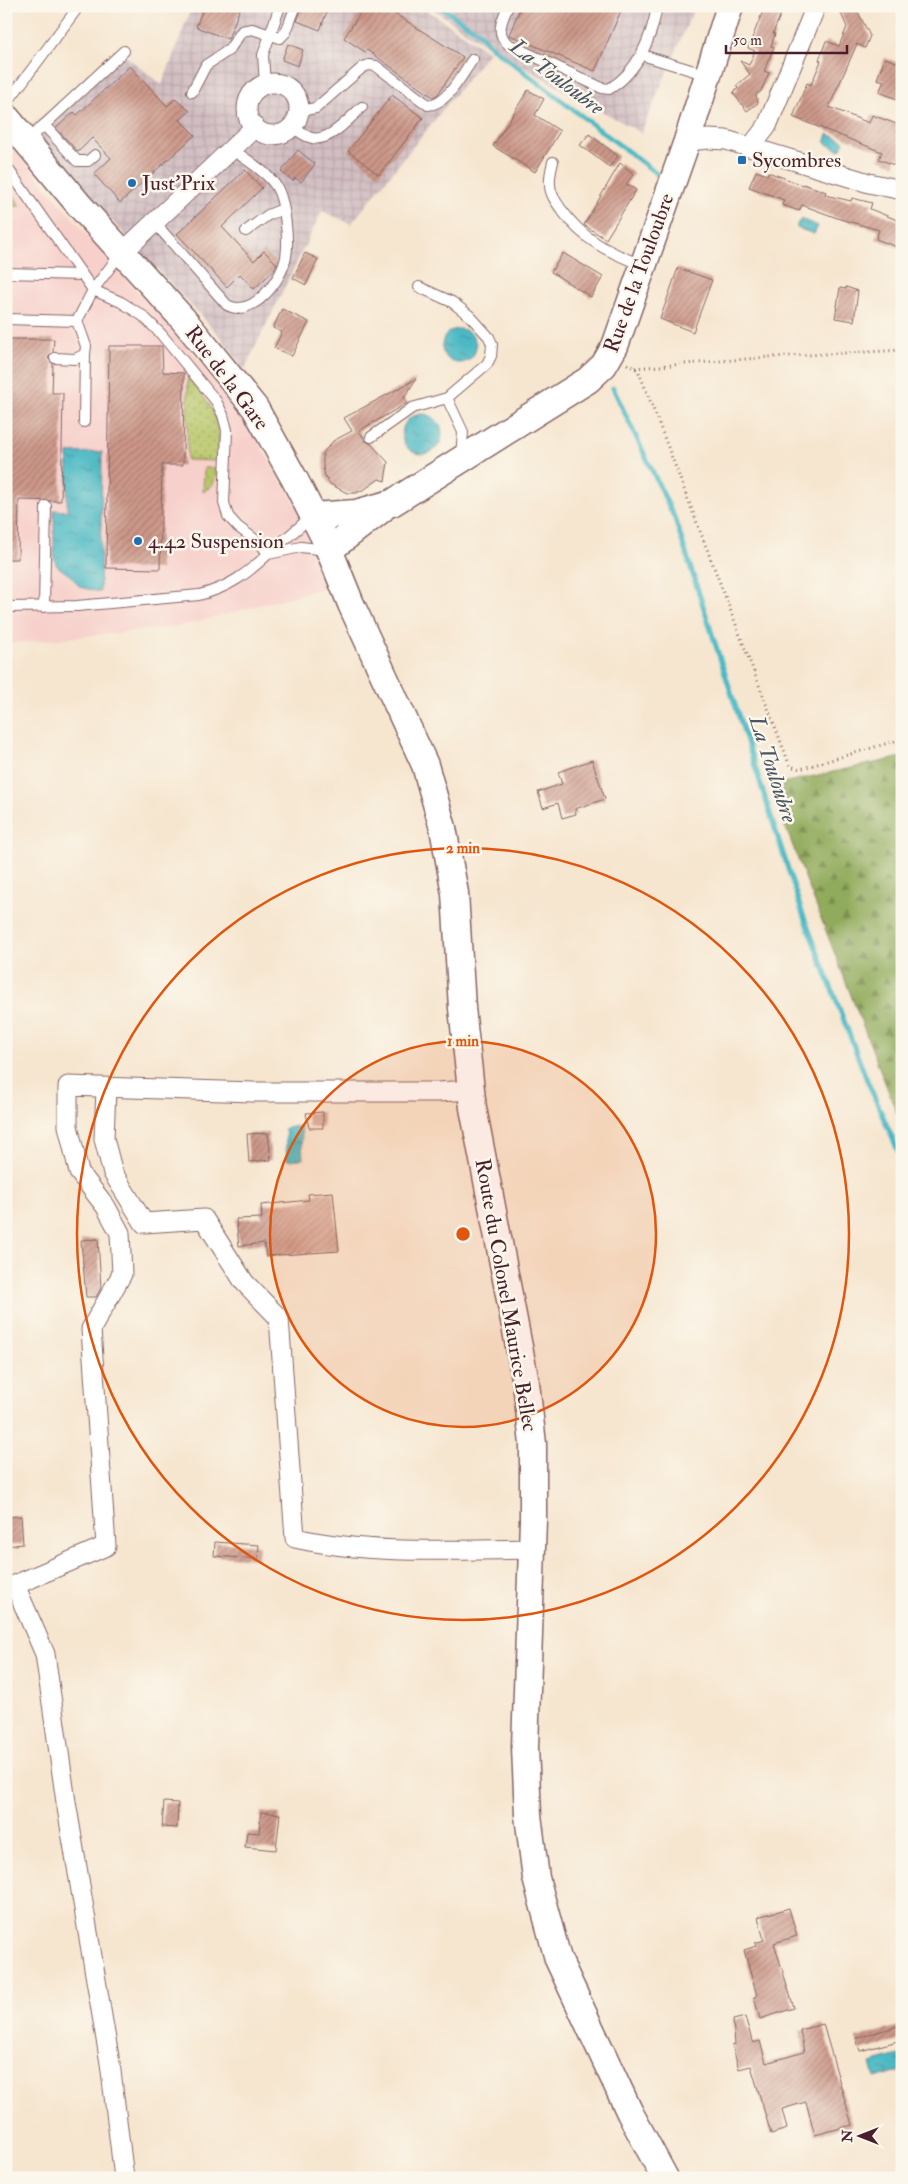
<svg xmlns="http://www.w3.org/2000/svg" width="908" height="2184" font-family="'IM FELL Double Pica',serif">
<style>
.built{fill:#f7d0cb}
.industrial{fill:url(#industrial-grid)}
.grass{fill:url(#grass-dots);stroke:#80724a}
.forest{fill:url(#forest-firs);stroke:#6e6544}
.water{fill:url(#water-ripples);stroke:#4a6c78}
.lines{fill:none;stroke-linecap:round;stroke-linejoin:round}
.stream{stroke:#4bb9c4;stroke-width:5}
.building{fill:url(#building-hatch)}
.lane-casing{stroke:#866565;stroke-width:12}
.street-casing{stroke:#866565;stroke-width:21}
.secondary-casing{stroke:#866565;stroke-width:29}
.path{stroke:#866565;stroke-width:3;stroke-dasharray:1 4;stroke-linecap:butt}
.lane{stroke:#fff;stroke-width:10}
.street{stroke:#fff;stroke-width:19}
.secondary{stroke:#fff;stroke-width:26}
.ring{fill:none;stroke:#e0560e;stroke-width:2.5}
.poi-dot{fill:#1f6fb2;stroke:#fbf7ec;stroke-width:2}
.labels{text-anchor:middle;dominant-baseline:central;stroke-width:5;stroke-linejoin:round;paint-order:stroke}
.poi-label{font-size:21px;fill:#4a1f2b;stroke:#fbf7ec;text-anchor:start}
.street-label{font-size:21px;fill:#4a1f2b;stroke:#fbf7ec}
.water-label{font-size:22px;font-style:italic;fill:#4a5561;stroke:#fbf7ec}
.centre{fill:#e0560e;stroke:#fbf7ec;stroke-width:2.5}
.ring-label{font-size:15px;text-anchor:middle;font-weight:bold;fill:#e0560e;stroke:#fbf7ec;stroke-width:5;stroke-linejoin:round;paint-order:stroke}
</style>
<defs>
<pattern id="industrial-grid" width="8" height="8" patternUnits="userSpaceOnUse" patternTransform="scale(1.25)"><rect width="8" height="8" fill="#d2bec2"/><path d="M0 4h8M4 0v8" fill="none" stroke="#b6a3a7"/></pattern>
<pattern id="grass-dots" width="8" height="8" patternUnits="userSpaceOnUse" patternTransform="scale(1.25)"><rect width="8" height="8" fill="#b7c668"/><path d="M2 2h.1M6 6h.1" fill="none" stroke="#97a056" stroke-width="1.8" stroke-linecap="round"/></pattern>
<pattern id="forest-firs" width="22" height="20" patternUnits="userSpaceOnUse" patternTransform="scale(1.25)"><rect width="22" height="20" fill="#91ab5c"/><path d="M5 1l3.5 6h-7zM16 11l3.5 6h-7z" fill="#788b4c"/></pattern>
<pattern id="water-ripples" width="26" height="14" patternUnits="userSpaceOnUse" patternTransform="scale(1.25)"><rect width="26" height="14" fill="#4bb9c4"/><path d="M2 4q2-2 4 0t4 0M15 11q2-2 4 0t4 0" fill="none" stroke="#40969f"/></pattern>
<pattern id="building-hatch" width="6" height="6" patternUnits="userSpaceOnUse" patternTransform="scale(1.25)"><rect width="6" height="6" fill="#cc9889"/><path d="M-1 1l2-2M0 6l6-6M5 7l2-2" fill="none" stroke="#a87b70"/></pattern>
</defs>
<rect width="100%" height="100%" fill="#fbf7ec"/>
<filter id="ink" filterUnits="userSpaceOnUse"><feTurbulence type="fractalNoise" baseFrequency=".02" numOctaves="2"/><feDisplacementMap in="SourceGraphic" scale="10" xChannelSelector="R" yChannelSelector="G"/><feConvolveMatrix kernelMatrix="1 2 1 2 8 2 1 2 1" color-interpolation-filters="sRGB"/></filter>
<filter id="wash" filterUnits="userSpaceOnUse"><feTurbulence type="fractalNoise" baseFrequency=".0096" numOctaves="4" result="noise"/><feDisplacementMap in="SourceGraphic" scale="20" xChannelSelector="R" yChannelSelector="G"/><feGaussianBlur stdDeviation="1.12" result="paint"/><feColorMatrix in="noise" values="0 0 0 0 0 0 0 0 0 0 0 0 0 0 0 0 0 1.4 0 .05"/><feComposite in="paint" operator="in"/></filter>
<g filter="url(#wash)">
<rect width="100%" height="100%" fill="#f6e6d0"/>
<path class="built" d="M6,140L101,251L229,393L302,515L332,586L177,627L6,644Z"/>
<g class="industrial">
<path d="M192,6H421L489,52L351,224L322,211L244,370L218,334L68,174L31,127L117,49L162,85Z"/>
<path d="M429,6H695L641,133L489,48Z"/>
</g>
<g class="grass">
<path d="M6,182L20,206H6Z"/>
<path d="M188,377C216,411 219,416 220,461L187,460Z"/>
<path d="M204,468H218L213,485L203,492Z"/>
</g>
<path class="forest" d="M902,757V1126L785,826L782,783Z"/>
<g class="water">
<path d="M828,134L844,141L840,150L825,143Z"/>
<path d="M801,219L818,226L814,234L797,228V224Z"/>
<circle cx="459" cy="346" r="17"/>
<circle cx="422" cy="434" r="20"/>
<path d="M102,452L100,592L80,587L71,576L57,566L54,559V510L67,511L68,453Z"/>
<path d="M301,1126L303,1159L287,1160L285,1128Z"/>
<path d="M899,2055L902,2070L875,2078L871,2063Z"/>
</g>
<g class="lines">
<g class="stream">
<path d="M439,6L477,31L493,48L656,173"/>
<path d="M613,388L675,519L802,912L867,1080L902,1160"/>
</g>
</g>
<g id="blocks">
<g class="building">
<path d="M204,6H241L228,39L196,27Z"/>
<path d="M303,6H329L320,30L297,21Z"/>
<path d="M365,6H396L392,12L463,57L438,94L433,97L367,50L365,52L344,38Z"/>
<path d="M521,6H623L595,71L509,35Z"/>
<path d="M765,6H784L773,33L775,34L771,46L774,47L764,71L769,73L761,91L756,95L758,103L747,111L733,93L738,88L736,86L750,74L740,61L749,65L755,51L748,48Z"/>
<path d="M845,6H855L870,36L865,48L857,44L829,107L869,123L872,115L902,126V159L897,157L894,165L879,159L882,152L793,117L807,83L811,85L821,61L819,60L826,41L839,46L847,27L839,9Z"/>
<path d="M288,44L303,50L298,66L282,60Z"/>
<path d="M885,58L902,64V101L879,92L884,81L877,79Z"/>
<path d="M130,66L167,106L175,99L190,111L180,120L195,135L120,203L94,174L111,158L92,138L78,152L56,128L74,112L77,115Z"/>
<path d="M528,90L544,99L535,115L560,131L535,172L493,146Z"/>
<path d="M392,95L423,118L379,175L348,151Z"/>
<path d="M589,134L618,156L609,167L580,145Z"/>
<path d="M298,150L315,164L301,182L295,178L293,181L281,172Z"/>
<path d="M620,163L634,174L626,184L636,190L606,239L584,225Z"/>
<path d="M245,170L262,188L222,227L254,261L264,251L277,264L273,271L254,289L240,274L227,287L177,234Z"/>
<path d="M756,171L767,175L768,172L803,185V184L826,192L825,195L851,201L852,198L872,203L870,209L902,222V249L876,239L879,230L840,219L802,205L799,211L782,205L784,200L749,187Z"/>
<path d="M305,253L318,259L306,285L293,278Z"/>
<path d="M563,253L603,277L591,297L551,272Z"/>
<path d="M678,268L712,280L693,332L660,319Z"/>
<path d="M846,287L858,291L854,321L835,318L840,288L846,289Z"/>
<path d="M282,309L309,322L292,356L274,348L282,332L273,328Z"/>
<path d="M6,339H54L53,352L48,358L53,364L52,393H63L61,501L19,500L18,559H6Z"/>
<path d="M109,346H162L163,372L184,373L183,465H162L160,569L106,568Z"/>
<path d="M416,379L404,398L407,403L359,431L366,441L371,444L388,462L385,481L379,479L365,489L356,493H347L330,484L325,476L323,467V453L333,441L352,431L344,418Z"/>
<path d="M592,760L605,799L575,809L576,814L562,818L558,803L543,808L538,792L562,784L558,772Z"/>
<path d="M323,1112V1128H309L306,1113Z"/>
<path d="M268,1133L271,1160L249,1162L247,1134Z"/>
<path d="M333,1192L339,1251L266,1256L264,1243L239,1246L236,1219L262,1218L261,1205L309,1200L308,1194Z"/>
<path d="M98,1239L101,1288L96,1297H86L81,1240Z"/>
<path d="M21,1516L23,1544L6,1546V1517Z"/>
<path d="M215,1542L259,1545L258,1559L214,1556Z"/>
<path d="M164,1802L178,1803L177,1828L162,1827Z"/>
<path d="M261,1812L280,1814L276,1850L245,1847L247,1832L259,1833Z"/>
<path d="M789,1908L797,1936L774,1943L794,2008L760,2019L754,1997L757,1996L744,1950L756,1946L755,1943L764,1940L758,1917Z"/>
<path d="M745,2017L753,2043L760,2041L766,2063L804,2052L800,2030L823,2024L852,2125L815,2135L806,2102L782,2109L787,2129L771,2134L751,2066L739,2069L732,2045L735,2044L733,2020Z"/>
<path d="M902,2025V2040L860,2051L856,2038Z"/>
</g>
</g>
</g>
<g filter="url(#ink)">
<use href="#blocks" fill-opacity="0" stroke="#866565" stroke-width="1"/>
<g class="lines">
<g class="lane-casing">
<g id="lane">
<path d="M508,6C502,20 495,33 508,44L602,88L609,89C638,72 652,37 657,6"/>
<path d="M642,55L707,75"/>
<path d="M265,84L263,55L280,6"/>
<path d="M192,92L206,65L229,50L242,31L252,29L280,38L286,32L295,8"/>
<path d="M6,104L79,6"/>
<path d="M299,111L316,108L363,67L369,65L376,66L428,105C448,104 462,74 473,59"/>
<path d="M44,125L77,161H88L95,155"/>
<path d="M292,126C297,130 303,135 309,137C328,145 349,118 362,107"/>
<path d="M27,141L124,51"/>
<path d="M553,162C551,170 549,177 550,185C550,194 556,202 561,209C583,240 608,252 642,265"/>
<path d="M6,166L93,290L121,302L143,316L161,334L216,401L223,415L227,430L224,503L228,516L238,527L261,544L268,554C247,574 228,588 199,595L77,606L6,607"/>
<path d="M154,222L227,305C252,319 282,280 286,257C289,240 285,200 276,186C266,171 246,160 232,149"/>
<path d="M246,231L268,215L283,209"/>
<path d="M6,273L82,275"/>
<path d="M6,319L77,321L93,290L121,253"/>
<path d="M55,358L75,359L85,354L86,346L77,321"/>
<path d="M447,398L463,432L461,456"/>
<path d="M84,422L85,354"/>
<path d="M371,437L412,408L447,398L487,364L491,356L492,344L489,337L470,316L452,302L419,287"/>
<path d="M312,516L268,554L301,547L327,550"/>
<path d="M44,607L46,506"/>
</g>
</g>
<g class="street-casing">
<g id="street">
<circle cx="273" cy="109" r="26"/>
<path d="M687,141L709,139L726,140L869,183L902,190"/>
<path d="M751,147L767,126L816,6"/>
<path d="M122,253L255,127"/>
<path d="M106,1088L104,1139L113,1173L144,1223L204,1219L244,1282L279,1318L295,1538C371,1555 454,1550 532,1549"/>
<path d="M124,2178L110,2063L66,1802L45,1654L15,1585L106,1546L91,1329L122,1274L120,1233L106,1207L79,1172L68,1126V1086L253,1092H438L471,1090"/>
</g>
</g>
<g class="secondary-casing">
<g id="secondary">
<path d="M6,117L80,206L183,319L255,408L295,480L324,537L351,604L425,765L443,828L455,893L462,1008L473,1108L526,1383L533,1444V1520L525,1747L528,1815L536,1878L558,1959L630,2113L665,2178"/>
<path d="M313,516L356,513L392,503L588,380L604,365L615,346L687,141L730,6"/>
<path d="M329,550L381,510"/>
</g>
</g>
<g class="path">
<path d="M627,364L638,370L653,408L790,766L800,769L902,739"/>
<path d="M635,368L770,357L902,350"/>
</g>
<use href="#lane" class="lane"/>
<use href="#street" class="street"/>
<use href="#secondary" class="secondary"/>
</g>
</g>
<circle cx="463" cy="1234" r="193" fill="#e0560e" fill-opacity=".12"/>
<g class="ring">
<circle cx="463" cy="1234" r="193"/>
<circle cx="463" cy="1234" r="386"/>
</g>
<g class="poi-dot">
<rect x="737" y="155" width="10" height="10" rx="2.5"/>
<circle cx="132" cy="183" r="5"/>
<circle cx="138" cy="541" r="5"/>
</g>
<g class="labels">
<g class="poi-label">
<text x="752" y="160">Sycombres</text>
<text x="142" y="183">Just’Prix</text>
<text x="148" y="541">4.42 Suspension</text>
</g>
<g class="street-label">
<text transform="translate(639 273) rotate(-70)">Rue de la Touloubre</text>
<text transform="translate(227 378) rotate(53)">Rue de la Gare</text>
<text transform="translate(506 1295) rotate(80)">Route du Colonel Maurice Bellec</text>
</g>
<g class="water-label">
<text transform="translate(557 77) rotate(37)">La Touloubre</text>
<text transform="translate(773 769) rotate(72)">La Touloubre</text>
</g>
</g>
<circle cx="463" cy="1234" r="8" class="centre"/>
<g class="ring-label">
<text x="463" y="853">2 min</text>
<text x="463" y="1046">1 min</text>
</g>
<rect width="908" height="2184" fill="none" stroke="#fbf7ec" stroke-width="25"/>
<g transform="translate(860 2136) rotate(270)" stroke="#fbf7ec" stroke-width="4" paint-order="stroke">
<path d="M0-4L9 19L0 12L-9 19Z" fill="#4a1f2b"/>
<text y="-8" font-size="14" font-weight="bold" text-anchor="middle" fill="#4a1f2b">N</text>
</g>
<path d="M726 45v8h121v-8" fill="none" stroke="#4a1f2b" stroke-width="2.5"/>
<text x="733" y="45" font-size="15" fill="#4a1f2b" stroke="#fbf7ec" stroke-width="4" paint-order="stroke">50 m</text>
</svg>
